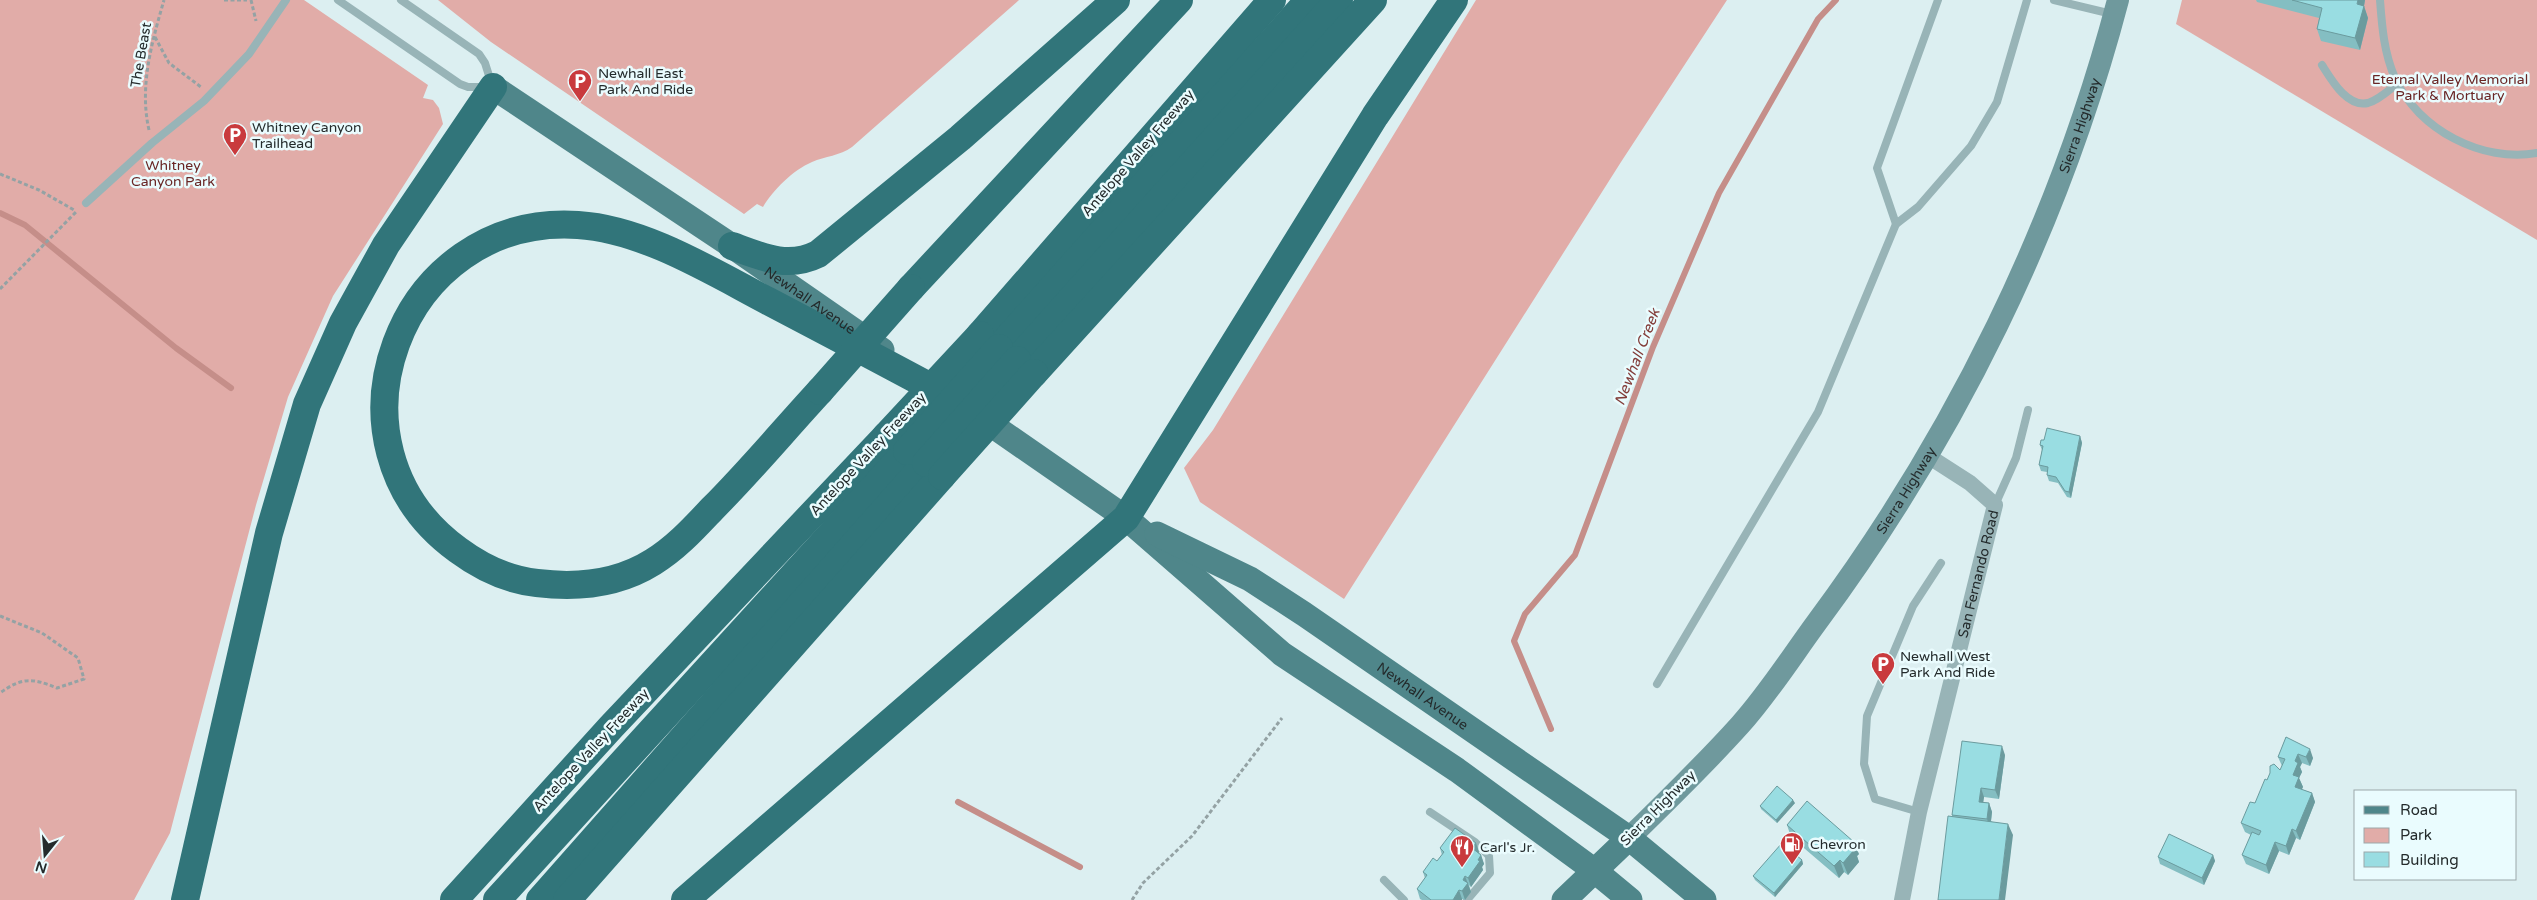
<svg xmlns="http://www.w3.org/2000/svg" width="2537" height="900" font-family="'Varela Round',sans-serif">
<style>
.green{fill:#e1aca8}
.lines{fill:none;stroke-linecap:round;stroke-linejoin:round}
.stream{stroke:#c58e89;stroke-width:6}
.path{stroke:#94a2a4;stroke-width:3;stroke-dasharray:4 2.5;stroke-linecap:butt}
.lane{stroke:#98b4b7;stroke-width:8}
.street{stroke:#98b4b7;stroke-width:16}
.secondary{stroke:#6f999d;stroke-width:22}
.primary{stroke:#4f868a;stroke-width:25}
.highway{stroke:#31757a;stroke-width:28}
.highway-bridge{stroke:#31757a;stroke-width:28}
.wall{fill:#84bec2}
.shaded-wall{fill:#6b9b9e}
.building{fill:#99dde2;stroke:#6b9b9e}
.labels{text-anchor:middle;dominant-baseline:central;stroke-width:5;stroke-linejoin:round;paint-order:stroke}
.street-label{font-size:14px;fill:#242b2c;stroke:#eafcfe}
.poi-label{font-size:14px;fill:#242b2c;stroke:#eafcfe;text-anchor:start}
.park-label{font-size:14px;fill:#692524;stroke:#eafcfe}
.water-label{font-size:15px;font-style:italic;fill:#833d3a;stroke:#eafcfe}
</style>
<rect width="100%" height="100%" fill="#dceff1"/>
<g class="green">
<path d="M0,0H304L428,85L423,98L433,100L439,108L443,124L333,296L288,397L256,505L170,833L134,900H0Z"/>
<path d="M438,0H1019L852,147C840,156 825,156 812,162C793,170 773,190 763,207L757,204L744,214L491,42Z"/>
<path d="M1476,0H1727L1621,162L1344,599L1200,502L1184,468L1213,430Z"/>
<path d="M2182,0H2537V240L2176,24Z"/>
</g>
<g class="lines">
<g class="stream">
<path d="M0,213L25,225L176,348L231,388"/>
<path d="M1551,729L1514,641L1525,614L1575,555L1653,347L1719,193L1818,19L1836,0"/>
<path d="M958,802L1080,867"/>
</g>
<g class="path">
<path d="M224,0H247"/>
<path d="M251,0L256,21"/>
<path d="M155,37L169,63L201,87"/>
<path d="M149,130C139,86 152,42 164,0"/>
<path d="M0,174L39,190L74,210"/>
<path d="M0,289L77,211"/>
<path d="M0,616L42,633L78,658L84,679L57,688C33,678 22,677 0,693"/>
<path d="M1132,900L1143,883L1192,836L1282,718"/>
</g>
<g class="lane">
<path d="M338,0L460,84L468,87H486"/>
<path d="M401,0L479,54L485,63L491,82"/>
<path d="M2054,0L2112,14"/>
<path d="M2380,0C2382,27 2384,53 2395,78C2418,130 2483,163 2537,153"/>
<path d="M2322,65C2331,79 2347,108 2368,103C2379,100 2389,90 2398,83"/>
<path d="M86,203L152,143L204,101L249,54L286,0"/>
<path d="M1896,224L1918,207L1971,146L1997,102L2027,0"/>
<path d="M1995,505L2016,458L2028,410"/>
<path d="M1657,684L1818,412L1896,224L1877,168L1938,0"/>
<path d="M1430,812L1475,842L1489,856L1490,873L1467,900"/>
<path d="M1919,812L1875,799L1864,764L1867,716L1913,606L1941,563"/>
<path d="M1384,880L1404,900"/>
</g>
<path class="street" id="s1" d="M1902,900L1919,812L1995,505L1970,483L1928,456"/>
<path class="secondary" id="s2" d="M1629,838C1667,801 1705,764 1740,725C1768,694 1792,656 1817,622C1955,436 2059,225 2118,0"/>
<g class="primary">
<path id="s3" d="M493,87L732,246L882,350"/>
<path d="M973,412L1126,518L1282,654L1457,770L1595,871L1630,900"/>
<path id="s4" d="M1157,534L1250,579L1304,614L1629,838L1704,900"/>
<path d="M1564,900L1629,838"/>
</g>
<g class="highway">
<path d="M732,246C762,257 788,269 818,254L960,138L1116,0"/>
<path d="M911,288L1179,0"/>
<path d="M980,335L1272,0"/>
<path d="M999,348L1309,0"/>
<path d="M1017,360L1339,0"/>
<path d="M1034,373L1373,0"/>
<path d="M820,391C784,430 750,471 712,509C694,528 676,548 653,562C618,584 577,588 537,583C508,580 481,567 458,550C313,445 398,213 578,225C643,229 711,271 768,301C829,333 890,365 951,398"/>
<path d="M185,900L269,533L307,404L343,323L386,245L493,87"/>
<path d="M454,900L611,727L886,436"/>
<path d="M497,900L907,451"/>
<path d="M540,900L926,463"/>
<path d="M567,900L942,476"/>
<path d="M685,900L1126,518L1375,116L1454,0"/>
</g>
<g class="highway-bridge">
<path d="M820,391L911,288"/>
<path d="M886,436L980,335"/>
<path d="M907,451L999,348"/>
<path d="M926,463L1017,360"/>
<path d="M942,476L1034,373"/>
</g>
</g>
<g class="wall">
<path d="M2256,0H2365L2364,6L2368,18L2360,50L2321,41L2317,29L2319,18L2257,2Z"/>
<path d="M2080,436L2082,443L2071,498L2067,497L2058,483L2049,481L2047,475V472L2041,471L2039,465L2042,450L2040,445L2044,440Z"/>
<path d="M2286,737L2313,758L2310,766L2302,763L2300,767L2302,772L2299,778L2303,787L2301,789L2312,793L2315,802L2300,840L2296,838L2289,855L2279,851L2269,874L2246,864L2242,855L2251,835L2245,832L2241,823L2255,803L2267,780L2280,770L2282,766L2278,757Z"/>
<path d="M2005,755L1999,799L1984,797L1983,802L1989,803L1992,812L1991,821L2013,835L1952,817V815Z"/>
<path d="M1795,803L1777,823L1761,809L1760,806Z"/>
<path d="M1787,825L1859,854L1857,856L1859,862L1848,875L1844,872L1839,878L1791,837Z"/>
<path d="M1476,843L1479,853L1481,855L1484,864L1482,867L1483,870L1471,887L1469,885L1471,892L1465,900L1462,899V900H1422L1420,899L1417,889L1425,878L1423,872L1437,861L1442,855L1440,848Z"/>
<path d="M2213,855L2215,861L2204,885L2160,864L2158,857Z"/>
<path d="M1802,860L1803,864L1775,897L1755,880L1753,876Z"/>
</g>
<g class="shaded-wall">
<path d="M2358,0H2365L2364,6L2368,18L2360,50L2355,38Z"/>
<path d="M2080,436L2082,443L2071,498L2069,492Z"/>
<path d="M2002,746L2005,755L1999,799L1995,790Z"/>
<path d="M2310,749L2313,758L2310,766L2306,757Z"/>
<path d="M2298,754L2302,763L2300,767L2302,772L2299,778L2303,787L2299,796L2295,787L2293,775L2295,761Z"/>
<path d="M1981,788L1984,797L1982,811L1979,802Z"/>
<path d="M2312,793L2315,802L2300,840L2296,831Z"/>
<path d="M1793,800L1795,803L1777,823L1776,820Z"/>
<path d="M1989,803L1992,812L1990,829L1987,819Z"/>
<path d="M2008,824L2013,835L2005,900H1999Z"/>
<path d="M2292,829L2296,838L2289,855L2286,846Z"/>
<path d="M1854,842L1859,854L1857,856L1859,862L1848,875L1843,863L1851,846Z"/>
<path d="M2275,842L2279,851L2269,874L2266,865Z"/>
<path d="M1476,843L1479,852L1476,857L1472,848Z"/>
<path d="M1481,855L1484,864L1482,867L1483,870L1471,887L1468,878Z"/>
<path d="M2213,855L2215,861L2204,885L2202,878Z"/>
<path d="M1802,860L1803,864L1775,897L1774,893Z"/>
<path d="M1840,860L1844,872L1839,878L1834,866Z"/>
<path d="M1465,876L1471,892L1465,900L1462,891L1463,880Z"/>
<path d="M1459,890L1462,899V900H1453Z"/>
</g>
<g class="building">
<path d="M2292,0H2358L2357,4L2364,6L2355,38L2317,29L2322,8Z"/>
<path d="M2047,428L2080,436L2069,492L2065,491L2056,477L2047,475L2048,467L2039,465L2043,446L2040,445L2041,440H2044Z"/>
<path d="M2286,737L2310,749L2306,757L2298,754L2295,761L2298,763L2293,775L2299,777L2295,787L2312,793L2296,831L2292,829L2286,846L2275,842L2266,865L2242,855L2252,832L2259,835L2261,831L2241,823L2250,802L2255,803L2265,779L2267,780L2270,773V766L2274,764L2280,770L2285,759L2278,757Z"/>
<path d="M1962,741L2002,746L1995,790L1981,788L1979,802L1989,803L1987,819L1952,815Z"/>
<path d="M1777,786L1793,800L1776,820L1760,806Z"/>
<path d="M1807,801L1854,842L1851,846L1854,850L1843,863L1840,860L1834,866L1787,825Z"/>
<path d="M1948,816L2008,824L1999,900H1938Z"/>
<path d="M1455,828L1476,843L1472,848L1481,855L1478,860L1480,861L1468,878L1465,876L1463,880L1468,883L1462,891L1459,890L1453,900H1431L1417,889L1427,875L1423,872L1433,858L1437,861L1444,852L1440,848Z"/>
<path d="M2169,834L2213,855L2202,878L2158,857Z"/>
<path d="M1782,843L1802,860L1774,893L1753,876Z"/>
</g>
<defs>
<g id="parking-pin" transform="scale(1.25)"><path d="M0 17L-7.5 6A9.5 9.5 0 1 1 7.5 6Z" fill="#c93a3d" stroke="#eafcfe"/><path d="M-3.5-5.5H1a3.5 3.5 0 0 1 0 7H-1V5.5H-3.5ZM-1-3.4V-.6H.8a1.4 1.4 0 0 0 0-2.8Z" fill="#fff"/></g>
<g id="fuel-pin" transform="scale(1.25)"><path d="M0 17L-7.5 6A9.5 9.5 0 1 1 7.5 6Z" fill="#c93a3d" stroke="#eafcfe"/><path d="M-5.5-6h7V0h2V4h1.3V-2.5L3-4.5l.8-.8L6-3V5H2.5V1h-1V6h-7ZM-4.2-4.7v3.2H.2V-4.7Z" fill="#fff"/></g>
<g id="restaurant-pin" transform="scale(1.25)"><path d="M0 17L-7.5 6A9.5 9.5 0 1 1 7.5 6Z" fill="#c93a3d" stroke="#eafcfe"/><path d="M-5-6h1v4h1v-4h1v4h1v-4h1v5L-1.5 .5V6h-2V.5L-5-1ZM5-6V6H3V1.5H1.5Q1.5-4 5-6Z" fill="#fff"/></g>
</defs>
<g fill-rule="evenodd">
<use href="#parking-pin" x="580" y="81"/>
<use href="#parking-pin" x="235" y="135"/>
<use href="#parking-pin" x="1883" y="664"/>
<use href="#fuel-pin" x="1792" y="844"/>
<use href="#restaurant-pin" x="1462" y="847"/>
</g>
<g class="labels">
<g class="street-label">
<text transform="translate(141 55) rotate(-80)">The Beast</text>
<text stroke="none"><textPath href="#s2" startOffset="851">Sierra Highway</textPath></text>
<text transform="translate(1138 153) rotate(-49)">Antelope Valley Freeway</text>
<text stroke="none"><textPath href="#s3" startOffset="382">Newhall Avenue</textPath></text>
<text transform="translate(868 454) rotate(-47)">Antelope Valley Freeway</text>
<text stroke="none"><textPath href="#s2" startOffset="446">Sierra Highway</textPath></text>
<text stroke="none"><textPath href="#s1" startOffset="335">San Fernando Road</textPath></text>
<text stroke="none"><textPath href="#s4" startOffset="312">Newhall Avenue</textPath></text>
<text transform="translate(591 750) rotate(-47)">Antelope Valley Freeway</text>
<text transform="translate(1658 808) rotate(-45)">Sierra Highway</text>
</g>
<g class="poi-label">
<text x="598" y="73">Newhall East<tspan x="598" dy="16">Park And Ride</tspan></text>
<text x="252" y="127">Whitney Canyon<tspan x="252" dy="16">Trailhead</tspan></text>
<text x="1900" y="656">Newhall West<tspan x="1900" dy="16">Park And Ride</tspan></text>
<text x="1810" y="844">Chevron</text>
<text x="1480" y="847">Carl's Jr.</text>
</g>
<g class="park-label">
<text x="2450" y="79">Eternal Valley Memorial<tspan x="2450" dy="16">Park &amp; Mortuary</tspan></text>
<text x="173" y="165">Whitney<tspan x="173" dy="16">Canyon Park</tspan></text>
</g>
<g class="water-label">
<text transform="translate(1637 357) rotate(-69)">Newhall Creek</text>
</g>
</g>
<rect x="2354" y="790" width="162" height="90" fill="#eafcfe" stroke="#9ba8aa"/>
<rect x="2364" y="806" width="25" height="8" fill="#4f868a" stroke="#9ba8aa"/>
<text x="2400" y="815" font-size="15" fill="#242b2c">Road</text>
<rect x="2364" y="828" width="25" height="15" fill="#e1aca8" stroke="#9ba8aa"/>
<text x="2400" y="840" font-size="15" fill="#242b2c">Park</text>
<rect x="2364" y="852" width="25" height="15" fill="#99dde2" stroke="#9ba8aa"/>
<text x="2400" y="865" font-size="15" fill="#242b2c">Building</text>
<g transform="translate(45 855) rotate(197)" stroke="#eafcfe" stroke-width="4" paint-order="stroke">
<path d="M0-4L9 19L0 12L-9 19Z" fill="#242b2c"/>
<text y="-8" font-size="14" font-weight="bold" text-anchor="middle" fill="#242b2c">N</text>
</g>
</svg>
